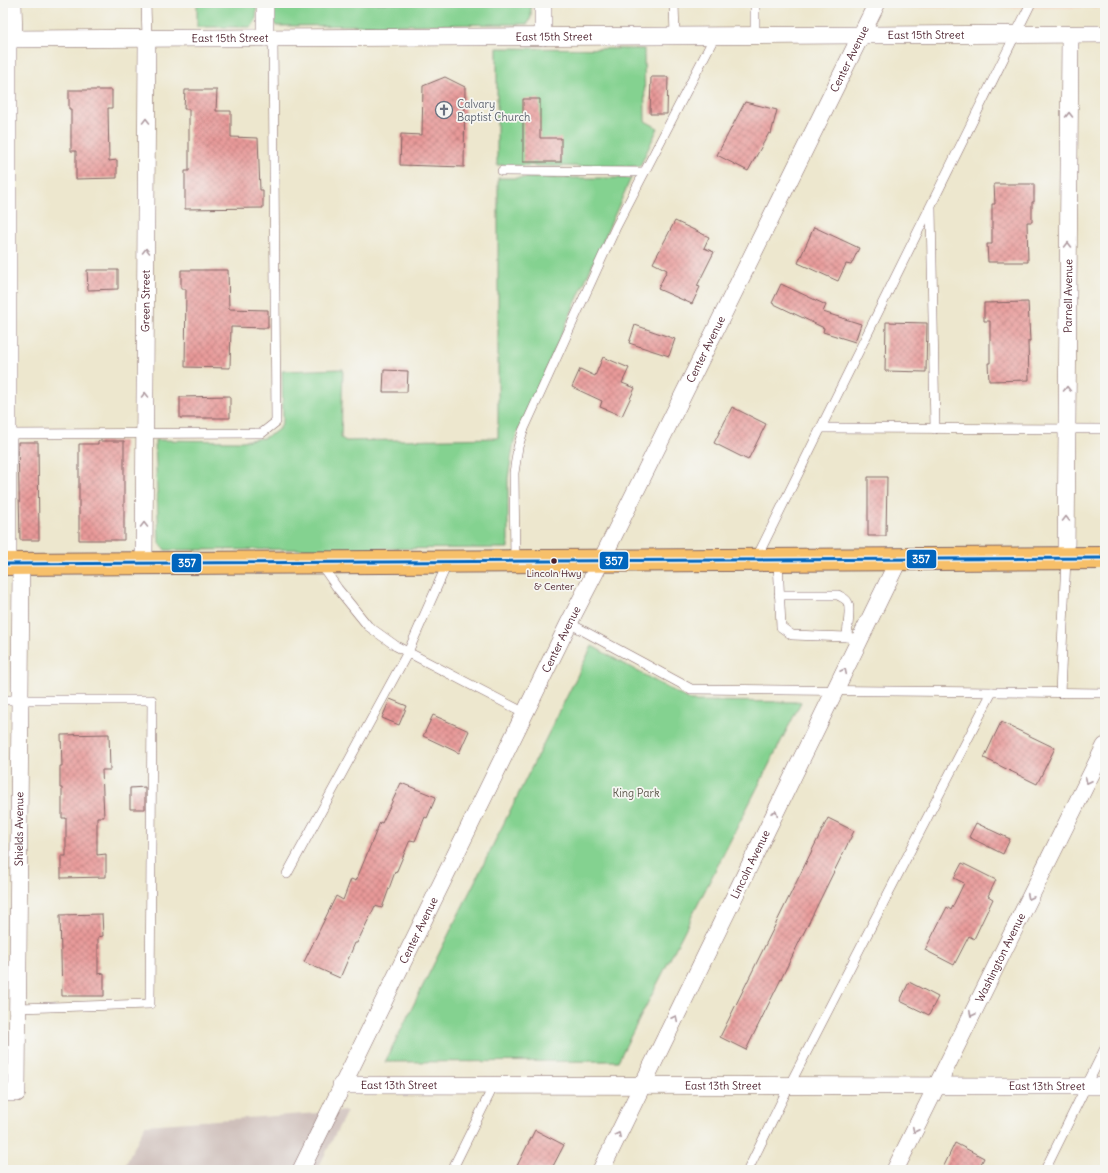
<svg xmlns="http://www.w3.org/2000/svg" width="1108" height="1173" font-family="Delius,sans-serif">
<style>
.built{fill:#f3d4bf}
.industrial{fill:#cfc0bb}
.green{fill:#84d290;stroke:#67785e}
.building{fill:url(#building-cross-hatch)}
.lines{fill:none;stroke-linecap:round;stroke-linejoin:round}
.lane-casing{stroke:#836564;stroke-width:10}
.street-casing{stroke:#836564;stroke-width:18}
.primary-casing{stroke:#836564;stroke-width:24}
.lane{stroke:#fff;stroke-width:9}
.street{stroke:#fff;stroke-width:17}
.primary{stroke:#f7c06b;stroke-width:22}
.bus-1-casing{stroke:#f6f6f2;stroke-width:6}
.bus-1{stroke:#0065bd;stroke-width:3}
.oneway{stroke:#ae9aa0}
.bus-dot{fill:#4a1f2b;stroke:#f6f6f2;stroke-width:1.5}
.labels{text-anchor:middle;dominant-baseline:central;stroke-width:3.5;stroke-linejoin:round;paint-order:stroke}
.bus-label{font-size:10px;fill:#4a1f2b;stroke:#f6f6f2}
.street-label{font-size:11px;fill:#4a1f2b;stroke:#f6f6f2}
.worship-label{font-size:11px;fill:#5b616d;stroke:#f6f6f2;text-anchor:start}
.park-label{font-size:11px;fill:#5b5549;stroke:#f6f6f2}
.line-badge{stroke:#f6f6f2;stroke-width:1.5}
.badge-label{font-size:11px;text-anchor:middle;font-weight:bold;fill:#fff}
</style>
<defs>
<pattern id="building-cross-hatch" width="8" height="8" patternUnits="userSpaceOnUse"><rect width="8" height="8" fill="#e89a99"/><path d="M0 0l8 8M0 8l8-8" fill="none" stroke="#be7d7d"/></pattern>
</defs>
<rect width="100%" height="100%" fill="#f6f6f2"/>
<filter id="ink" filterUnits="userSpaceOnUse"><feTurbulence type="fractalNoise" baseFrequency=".025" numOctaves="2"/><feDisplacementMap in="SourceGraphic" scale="8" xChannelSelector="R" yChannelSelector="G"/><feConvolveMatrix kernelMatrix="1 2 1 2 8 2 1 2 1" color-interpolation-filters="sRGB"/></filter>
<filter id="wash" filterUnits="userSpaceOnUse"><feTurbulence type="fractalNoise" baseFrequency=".012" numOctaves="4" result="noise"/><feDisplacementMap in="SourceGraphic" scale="16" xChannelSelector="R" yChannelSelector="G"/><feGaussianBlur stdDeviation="0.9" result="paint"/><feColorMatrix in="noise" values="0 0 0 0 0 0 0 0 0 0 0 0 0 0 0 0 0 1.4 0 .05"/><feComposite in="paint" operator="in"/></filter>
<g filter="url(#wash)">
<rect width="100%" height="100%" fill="#ede7ce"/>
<path class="built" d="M913,3H1105V8H910Z"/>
<path class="industrial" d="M347,1111L317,1170H123L145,1125Z"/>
<g class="green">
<path d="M197,3H256C256,12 259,21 250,27H197Z"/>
<path d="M274,3H531V17L528,24L276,26L274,22Z"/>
<path d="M497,48L644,49L645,121L658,128L640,166L616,167L497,165Z"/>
<path d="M498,178H631L514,441L508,478V548L165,550L159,542L155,440L242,441L263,438L272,434L280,428L283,420L282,371L343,369L341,438L346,441L498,438Z"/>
<path d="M592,646L691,701L801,702L618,1061L385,1062Z"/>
</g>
<g id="blocks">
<g class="building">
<path d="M445,77L465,87L464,167L400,165L401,134L422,135L423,86Z"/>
<path d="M651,77H668L667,114H650Z"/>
<path d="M69,90H112V108H108L109,161L117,160V178L76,179V151H71V109H69Z"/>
<path d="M185,90H217L216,111H231V137L258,138L260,190H263V208L185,209V171H189V109H184Z"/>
<path d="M523,99H540V138H561V162H523Z"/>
<path d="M745,102L777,110L771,134L769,133L748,171L717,155Z"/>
<path d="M994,184H1034V202H1032V222H1027L1028,262H988L987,244H992V204H995Z"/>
<path d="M675,221L709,237L704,248L714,252L697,286L700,287L692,304L658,289L667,270L653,263Z"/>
<path d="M814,227L859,248L851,265L846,264L838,281L798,263Z"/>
<path d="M87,270H118V289L88,290Z"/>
<path d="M181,270H228L229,309L268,310V328L231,327L230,368L185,367L186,289H181Z"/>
<path d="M781,284L826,305L823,312L861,324L855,342L823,332L824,328L772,303Z"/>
<path d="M1028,302L1030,341H1028L1029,380L989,381L988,363H990V321H984V303Z"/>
<path d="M886,322L927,323L926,372L885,371Z"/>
<path d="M635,325L675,339L669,356L629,343Z"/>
<path d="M603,357L629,368L622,383L635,388L622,416L600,407L602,401L572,387L580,369L595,376Z"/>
<path d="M384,370L408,371L407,392H383Z"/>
<path d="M230,396V418H180V397Z"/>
<path d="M732,407L766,424L748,460L714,443Z"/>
<path d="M98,441H124V540H79V444H98Z"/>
<path d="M18,442H38L39,540H20Z"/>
<path d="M868,477H887L886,536H868Z"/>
<path d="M390,699L407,706L399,725L382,718Z"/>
<path d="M433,715L469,731L459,753L423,736Z"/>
<path d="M1001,722L1055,748L1037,784L984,758Z"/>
<path d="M109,734L110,770H102L104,817H97V855L106,854V877L61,878V856H66V818H62V788H60V766H62L61,735Z"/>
<path d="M401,783L436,797L427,818L425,817L415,841L410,840L396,873L395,872L382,908L375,906L357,943H355L340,978L304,962L336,896L343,900L351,879L356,881L380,822L382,823Z"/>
<path d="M145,787V809H130V788Z"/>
<path d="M828,818L854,831L746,1050L720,1037Z"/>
<path d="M976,823L1010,839L1003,854L969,837Z"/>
<path d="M962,863L996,880L988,896L993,899L981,924L974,939L969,936L954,965L925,950L947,907L951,910L964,883L954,878Z"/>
<path d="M102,914L103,936L98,937V974L104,973V996H62L60,915Z"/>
<path d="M909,982L938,997L929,1015L900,1001Z"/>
<path d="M535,1130L564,1145L551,1170H515Z"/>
<path d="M955,1143L984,1158L978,1170H942Z"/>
</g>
</g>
</g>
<g filter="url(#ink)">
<use href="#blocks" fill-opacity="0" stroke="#836564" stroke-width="1"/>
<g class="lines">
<g class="lane-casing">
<g id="lane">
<path d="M146,3L147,39"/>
<path d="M674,3L675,36"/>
<path d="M755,3V36"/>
<path d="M502,171L644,172"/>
<path d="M931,208L935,429"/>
<path d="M821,428L1105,429"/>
<path d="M5,434L262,433L276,422L273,38"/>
<path d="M756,559L1031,3"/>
<path d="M515,561L514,473L518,447L523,431L616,227L715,36"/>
<path d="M778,561L781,627L792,635L847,637L860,639"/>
<path d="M320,563L338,589L368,626L396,646L525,713"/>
<path d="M779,595H838C841,597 847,599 848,603C851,610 847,629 847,637"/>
<path d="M569,623L691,689L1105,693"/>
<path d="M1060,693L1066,558"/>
<path d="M3,700H152L150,1004L18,1008"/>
<path d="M287,874L408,652L448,562"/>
<path d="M452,1170L494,1085"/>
<path d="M748,1170L789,1086L992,692"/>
<path d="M1045,1170L1105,1048"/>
</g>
</g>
<g class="street-casing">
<g id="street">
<path d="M13,3L14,39"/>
<path d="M265,3V38"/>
<path d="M543,3V37"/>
<path id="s1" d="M3,39L1105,34"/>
<path d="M8,39V564"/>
<path id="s2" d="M1066,558L1070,35"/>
<path id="s3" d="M144,564L147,39"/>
<path id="s4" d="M341,1085L1105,1086"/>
<path id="s5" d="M3,1093H17L21,564"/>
<path id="s6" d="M301,1170L569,623L601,561L877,3"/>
<path id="s7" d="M601,1170L899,559"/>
<path id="s8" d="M895,1170L1105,746"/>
</g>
</g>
<g class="primary-casing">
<path id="primary" d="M3,564L1105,558"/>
</g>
<use href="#lane" class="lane"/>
<use href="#street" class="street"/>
<use href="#primary" class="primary"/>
<g class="bus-1-casing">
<path id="bus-1" d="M3,564L1105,558"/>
</g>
<use href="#bus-1" class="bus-1"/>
</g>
<defs><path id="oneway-chevron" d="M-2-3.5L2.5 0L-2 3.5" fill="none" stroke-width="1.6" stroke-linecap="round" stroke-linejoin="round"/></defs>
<g class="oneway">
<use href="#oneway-chevron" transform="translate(1069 115) rotate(-90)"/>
<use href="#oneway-chevron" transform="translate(146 121) rotate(-90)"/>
<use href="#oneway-chevron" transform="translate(1068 245) rotate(-90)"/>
<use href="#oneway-chevron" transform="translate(146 251) rotate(-90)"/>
<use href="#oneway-chevron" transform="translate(1067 389) rotate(-90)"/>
<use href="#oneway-chevron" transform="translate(145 395) rotate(-90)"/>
<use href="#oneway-chevron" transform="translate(1066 519) rotate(-90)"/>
<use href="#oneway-chevron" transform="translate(144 525) rotate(-90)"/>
<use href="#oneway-chevron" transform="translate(844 671) rotate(-64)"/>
<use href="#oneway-chevron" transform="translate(1088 781) rotate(116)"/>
<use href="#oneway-chevron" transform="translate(775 813) rotate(-64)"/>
<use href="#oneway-chevron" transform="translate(1030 897) rotate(116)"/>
<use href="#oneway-chevron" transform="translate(972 1014) rotate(116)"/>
<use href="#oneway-chevron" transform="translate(675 1018) rotate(-64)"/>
<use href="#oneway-chevron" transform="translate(915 1130) rotate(116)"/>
<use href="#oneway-chevron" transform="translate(618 1135) rotate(-64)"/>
</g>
</g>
<defs>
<g id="church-ring" transform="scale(0.9)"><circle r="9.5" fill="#f6f6f2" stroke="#6b7280" stroke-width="1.5"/><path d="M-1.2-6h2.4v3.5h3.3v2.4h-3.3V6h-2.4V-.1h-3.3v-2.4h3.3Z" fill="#6b7280"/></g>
</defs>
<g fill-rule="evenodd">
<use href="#church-ring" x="444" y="110"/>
</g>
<circle class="bus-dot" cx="554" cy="561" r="3.5"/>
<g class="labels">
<g class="bus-label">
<text x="554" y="573">Lincoln Hwy<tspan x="554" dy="13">&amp; Center</tspan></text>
</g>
<g class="street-label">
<text stroke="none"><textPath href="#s1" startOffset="923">East 15th Street</textPath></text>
<text stroke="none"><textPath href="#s1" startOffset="551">East 15th Street</textPath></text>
<text stroke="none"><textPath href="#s1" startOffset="227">East 15th Street</textPath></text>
<text stroke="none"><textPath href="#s6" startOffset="1239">Center Avenue</textPath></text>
<text stroke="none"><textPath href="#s2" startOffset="262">Parnell Avenue</textPath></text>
<text stroke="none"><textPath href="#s3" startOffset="263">Green Street</textPath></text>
<text stroke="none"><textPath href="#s6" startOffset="915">Center Avenue</textPath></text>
<text stroke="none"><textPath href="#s6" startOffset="591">Center Avenue</textPath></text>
<text stroke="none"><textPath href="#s5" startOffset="278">Shields Avenue</textPath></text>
<text stroke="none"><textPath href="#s7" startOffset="340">Lincoln Avenue</textPath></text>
<text stroke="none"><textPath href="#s6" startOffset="267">Center Avenue</textPath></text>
<text stroke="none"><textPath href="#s8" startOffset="237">Washington Avenue</textPath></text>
<text stroke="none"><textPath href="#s4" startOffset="58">East 13th Street</textPath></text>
<text stroke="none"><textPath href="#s4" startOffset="382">East 13th Street</textPath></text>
<text stroke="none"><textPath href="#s4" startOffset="706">East 13th Street</textPath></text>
</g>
<g class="worship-label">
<text x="457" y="104">Calvary<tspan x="457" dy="13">Baptist Church</tspan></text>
</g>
<g class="park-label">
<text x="636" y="793">King Park</text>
</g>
</g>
<g class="line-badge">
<rect x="906" y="549" width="31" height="20" rx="4" fill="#0065bd"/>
<rect x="599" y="551" width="30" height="19" rx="4" fill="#0065bd"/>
<rect x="171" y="553" width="31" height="20" rx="4" fill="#0065bd"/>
</g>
<g class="badge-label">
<text x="921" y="563">357</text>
<text x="614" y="565">357</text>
<text x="187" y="567">357</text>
</g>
<rect width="1108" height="1173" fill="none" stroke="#f6f6f2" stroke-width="16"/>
</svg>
